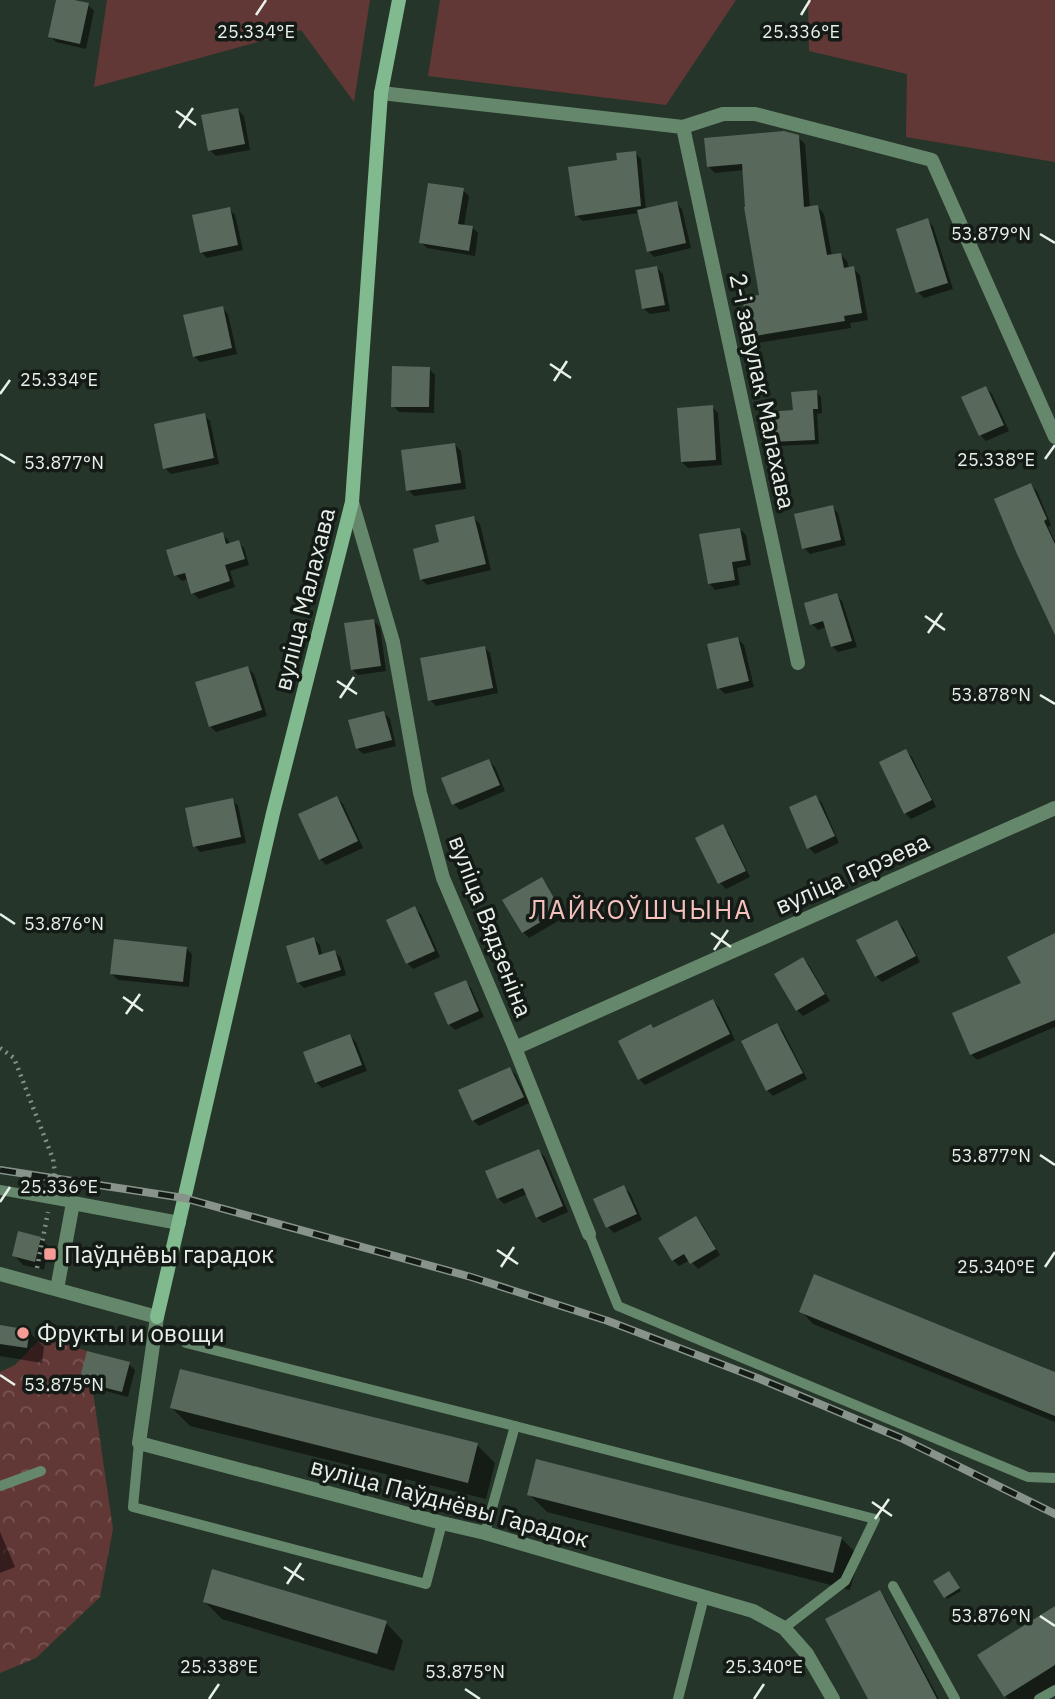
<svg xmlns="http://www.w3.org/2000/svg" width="1055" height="1699" font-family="'IBM Plex Sans',sans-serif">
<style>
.green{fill:#623836}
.forest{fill:url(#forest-crowns)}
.shadow{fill:#0007}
.building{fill:#58685b}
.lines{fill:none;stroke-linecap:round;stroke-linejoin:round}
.path{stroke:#849087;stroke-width:4.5;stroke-dasharray:2 5;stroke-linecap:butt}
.lane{stroke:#65886d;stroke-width:10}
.street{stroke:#65886d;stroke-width:14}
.secondary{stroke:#81ba8e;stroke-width:14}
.rail-casing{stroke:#88948b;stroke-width:8}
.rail{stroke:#141a15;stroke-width:5;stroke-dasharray:16;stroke-linecap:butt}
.ticks{fill:none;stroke:#e7f0e9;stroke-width:2.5}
.poi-dot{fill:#f59c96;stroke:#141a15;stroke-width:2.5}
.labels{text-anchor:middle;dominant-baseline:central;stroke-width:7;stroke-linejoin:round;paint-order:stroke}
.street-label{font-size:24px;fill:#e7f0e9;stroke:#141a15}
.poi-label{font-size:24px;fill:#e7f0e9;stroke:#141a15;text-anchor:start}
.neighbourhood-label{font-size:26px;letter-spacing:2px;fill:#f5c1bd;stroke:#141a15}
.ticks-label{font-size:18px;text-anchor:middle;fill:#e7f0e9;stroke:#141a15;stroke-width:7;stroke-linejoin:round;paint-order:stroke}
</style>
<defs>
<pattern id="forest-crowns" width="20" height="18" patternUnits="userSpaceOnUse" patternTransform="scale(1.75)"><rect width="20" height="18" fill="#623836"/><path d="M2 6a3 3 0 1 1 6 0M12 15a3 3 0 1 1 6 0" fill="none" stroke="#785553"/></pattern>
</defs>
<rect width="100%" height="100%" fill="#263529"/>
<g class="green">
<path d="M107,0H370L354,102L301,30L94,87Z"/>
<path d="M440,0H736L666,105L428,76Z"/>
<path d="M808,0H1055V162L906,137L907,74L809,51Z"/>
</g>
<path class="forest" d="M42,1337L87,1351L113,1529L100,1597L36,1658L0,1673V1372L15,1365Z"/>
<g class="shadow">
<path d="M57,0H66L88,5L94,11L86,49L56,42L50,36Z"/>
<path d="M238,110L244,116L250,150L216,156L210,150Z"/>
<path d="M798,137L805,144L810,208L818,207L824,214L832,256L841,255L847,261L849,269L853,268L860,275L868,320L850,323L851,328L757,343L751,337L761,296L744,170L715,173L708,166Z"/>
<path d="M635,153L641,159L646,210L676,203L682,209L691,248L654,257L648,251L639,213L583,221L577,216L619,161Z"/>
<path d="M463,190L469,196L464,226L472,227L478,233L475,256L427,248L421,242Z"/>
<path d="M229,209L235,215L243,250L207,258L201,252Z"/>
<path d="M927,220L933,226L953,289L924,298L918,292L898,230Z"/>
<path d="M657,268L663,274L670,311L650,314L644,309Z"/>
<path d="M222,308L228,314L237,354L200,362L194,356Z"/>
<path d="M429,369L435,375L434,413L399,412L393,406Z"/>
<path d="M986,388L992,394L1009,431L986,441L980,435L964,398Z"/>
<path d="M816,392L821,397L822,413L817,414L819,444L777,446L772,441L795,412Z"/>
<path d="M712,407L718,413L722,465L688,468L682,462Z"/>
<path d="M204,415L210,421L219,464L171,474L165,468Z"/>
<path d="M455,445L461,451L466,489L414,496L408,490Z"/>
<path d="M1031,485L1037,491L1051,525L1048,527L1055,541V614Z"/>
<path d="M832,507L838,513L846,545L810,554L804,548Z"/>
<path d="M474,518L480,524L491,570L427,585L421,579Z"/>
<path d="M740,529L746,535L751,565L737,568L740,585L715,590L710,584Z"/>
<path d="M222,534L228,540L230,544L238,542L244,548L249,565L230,571L235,587L199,599L193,593L188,579L182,581L176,575Z"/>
<path d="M836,595L842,601L857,647L838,652L832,646L826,627L818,630L812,624Z"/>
<path d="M374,621L380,627L386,671L358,675L352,669Z"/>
<path d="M738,639L744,645L754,687L725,694L719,688Z"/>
<path d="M484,647L490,653L498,693L436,706L430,700Z"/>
<path d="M248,668L254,674L267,716L216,732L210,726Z"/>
<path d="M384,713L390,719L396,746L363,754L357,748Z"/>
<path d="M906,751L912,757L936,807L911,819L905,813Z"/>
<path d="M489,761L495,767L505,791L460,810L454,804Z"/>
<path d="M816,797L822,803L839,843L815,854L809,848Z"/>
<path d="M337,798L343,804L363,848L326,865L320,859Z"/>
<path d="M232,800L238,806L246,843L200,852L195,846Z"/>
<path d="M722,827L728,832L750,877L726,889L720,883L698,839Z"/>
<path d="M542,879L547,885L565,917L529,938L523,932Z"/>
<path d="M415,909L421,914L440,957L413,969L407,963Z"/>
<path d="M897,922L903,928L920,962L882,982L876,976Z"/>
<path d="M1055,935V1027L977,1060L971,1054L1023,984Z"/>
<path d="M314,939L320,945L322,955L335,952L341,958L346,975L304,988L298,982Z"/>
<path d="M186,948L192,954L189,987L118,980L112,974Z"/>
<path d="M803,959L809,965L830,1001L803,1016L797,1010L777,975Z"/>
<path d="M465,982L471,988L484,1017L455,1030L449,1024Z"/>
<path d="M713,1001L719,1007L735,1040L645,1085L639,1079L654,1029Z"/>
<path d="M777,1025L783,1031L807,1079L773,1096L767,1090Z"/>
<path d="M350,1036L356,1042L367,1071L322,1088L316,1082Z"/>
<path d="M510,1069L516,1075L529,1103L479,1126L473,1120Z"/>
<path d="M539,1151L545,1157L568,1212L543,1223L537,1217L527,1194L504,1204L498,1198Z"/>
<path d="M624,1187L630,1193L642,1220L614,1233L608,1227L596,1199Z"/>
<path d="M696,1218L702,1224L720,1255L698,1269L690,1260L679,1266L673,1260Z"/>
<path d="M40,1238L49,1247L44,1270L23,1265L14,1255Z"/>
<path d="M801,1311L1055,1374V1422L813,1324Z"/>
<path d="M0,1327L29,1332L44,1347L42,1363L0,1356Z"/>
<path d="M129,1364L135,1370L128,1397L87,1386L81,1380Z"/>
<path d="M172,1408L477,1445L495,1463L486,1499L190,1426Z"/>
<path d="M529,1494L841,1538L859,1556L850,1590L547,1512Z"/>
<path d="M0,1532L15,1567L0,1573Z"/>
<path d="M951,1575L961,1591L947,1599L945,1596Z"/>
<path d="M879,1592L885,1598L939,1699H870Z"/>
<path d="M204,1601L386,1623L403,1641L394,1671L222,1619Z"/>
<path d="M1055,1608V1693L1046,1699H1008L1005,1696Z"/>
</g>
<g class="building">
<path d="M56,0H74L89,3L80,44L48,37Z"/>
<path d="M238,108L245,144L208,151L201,115Z"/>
<path d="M784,131L799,135L804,207L818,205L827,255L841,253L844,268L854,266L862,313L844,316L845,321L749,337L742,297L759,295L744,207H745L742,164L707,167L704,138Z"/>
<path d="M636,151L641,206L575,216L568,167L617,160L616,153Z"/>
<path d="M428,183L464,188L458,224L473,226L469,251L419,243Z"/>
<path d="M677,201L686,243L647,252L637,210Z"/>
<path d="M230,207L238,245L200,253L192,215Z"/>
<path d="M928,218L948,283L916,293L896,229Z"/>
<path d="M657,266L665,305L642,309L635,270Z"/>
<path d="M223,306L232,348L193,357L183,315Z"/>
<path d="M392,366L430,367L429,407H391Z"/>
<path d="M986,386L1004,425L979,436L961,397Z"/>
<path d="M817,390L818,409H813L815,440L770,442L768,412L793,410L791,392Z"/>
<path d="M713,405L716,460L681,462L677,408Z"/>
<path d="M205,413L214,458L163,469L154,424Z"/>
<path d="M455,443L461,483L406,491L401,450Z"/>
<path d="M1031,483L1047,519L1044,521L1055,544V635L1017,554L994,499Z"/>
<path d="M833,505L841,540L802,549L794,514Z"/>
<path d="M474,516L486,564L420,580L413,549L439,542L435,525Z"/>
<path d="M740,528L746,560L732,562L735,580L708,584L699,534Z"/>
<path d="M223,532L226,544L239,540L245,559L225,565L230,581L191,594L185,573L174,576L166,550Z"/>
<path d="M837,593L852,641L831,647L823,621L810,625L804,603Z"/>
<path d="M374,619L381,666L351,670L344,623Z"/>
<path d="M738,637L749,681L717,689L707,644Z"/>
<path d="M485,646L493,688L428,701L420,658Z"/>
<path d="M248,666L262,710L209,727L195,682Z"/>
<path d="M384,711L392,740L356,749L348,720Z"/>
<path d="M906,749L932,800L904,814L879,762Z"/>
<path d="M489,759L500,785L452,805L441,778Z"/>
<path d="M816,795L835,836L807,849L789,807Z"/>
<path d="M337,796L358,841L319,860L298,814Z"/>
<path d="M233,798L241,837L193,847L185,808Z"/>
<path d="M723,824L746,871L718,884L695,838Z"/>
<path d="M542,877L561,910L522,933L502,900Z"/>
<path d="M415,906L435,951L406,964L386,920Z"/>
<path d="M897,920L916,956L875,977L856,940Z"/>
<path d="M1055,933V1020L970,1055L952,1013L1021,983L1007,957Z"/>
<path d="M314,937L319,955L335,950L341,970L297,983L286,946Z"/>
<path d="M114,939L187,947L183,982L110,974Z"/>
<path d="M803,957L825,994L796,1011L774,974Z"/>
<path d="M466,980L479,1011L448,1025L434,993Z"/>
<path d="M713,999L730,1034L638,1080L618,1041L651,1024L653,1028Z"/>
<path d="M777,1023L803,1073L766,1091L741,1041Z"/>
<path d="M350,1034L362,1065L315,1083L303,1052Z"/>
<path d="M510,1067L524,1097L472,1121L458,1090Z"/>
<path d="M539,1149L563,1206L536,1218L523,1188L497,1199L485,1171Z"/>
<path d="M624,1185L637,1214L606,1228L593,1199Z"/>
<path d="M696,1216L716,1249L690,1264L684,1254L672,1261L658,1238Z"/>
<path d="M18,1231L41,1237L35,1262L12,1256Z"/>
<path d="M814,1274L1055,1372V1416L799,1312Z"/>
<path d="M0,1325L30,1330L27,1348L0,1344Z"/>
<path d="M87,1351L130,1362L122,1392L79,1381Z"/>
<path d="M180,1369L478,1443L468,1483L170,1408Z"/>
<path d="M536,1459L842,1537L833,1573L527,1495Z"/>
<path d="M212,1569L387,1621L377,1654L203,1602Z"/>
<path d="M949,1571L960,1588L944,1598L933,1581Z"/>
<path d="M880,1590L937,1699H868L825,1619Z"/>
<path d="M1055,1606V1665L1004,1697L977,1655Z"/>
</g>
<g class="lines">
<g class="path">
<path d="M0,1048L14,1058L53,1159L55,1173L52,1186"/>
<path d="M37,1268L48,1212"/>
</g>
<g class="lane">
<path d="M0,1190L73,1203"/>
<path d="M589,1234L618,1306L1028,1477L1055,1478"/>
<path d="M186,1343L515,1426L485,1533"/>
<path d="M515,1426L875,1519L845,1581L784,1628"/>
<path d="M139,1443L133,1507L426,1584L442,1523"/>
<path d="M0,1486L41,1471"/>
<path d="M893,1586L955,1699"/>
<path d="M678,1699L704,1597"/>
<path d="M1039,1699L1055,1690"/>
</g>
<g class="street">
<path d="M381,93L683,127L723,114H755L932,160L1055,437"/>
<path d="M683,127L798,663"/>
<path d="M352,502L393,642L420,793L443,878L515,1048L589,1234"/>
<path d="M515,1048L1055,808"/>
<path d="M0,1274L157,1317L139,1443L442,1523L485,1533L753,1611L784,1628L807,1654L833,1699"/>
<path d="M57,1289L73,1203L179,1223"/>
</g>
<path class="secondary" d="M157,1317L273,813L352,502L381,93L399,0"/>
<g class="rail-casing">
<path id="rail" d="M0,1170L184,1198L471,1277L608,1321L760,1379L901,1438L1055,1514"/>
</g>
<use href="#rail" class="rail"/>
</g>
<path class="ticks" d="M256,15L266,0M801,15L810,0M176,111L196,125M179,128L193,108M1040,234L1055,243M550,364L571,378M554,381L567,361M0,394L10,380M0,454L15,463M1045,459L1055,445M925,616L945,630M928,633L942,613M337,681L357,694M1040,695L1055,704M340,698L354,677M0,914L15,924M711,933L731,947M714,950L728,930M123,997L143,1011M126,1014L140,994M1040,1155L1055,1165M0,1202L10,1187M497,1250L518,1264M501,1267L514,1247M1045,1267L1055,1252M0,1375L15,1385M872,1502L892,1516M875,1519L889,1499M284,1567L304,1580M287,1584L301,1563M1040,1616L1055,1626M465,1689L480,1699M209,1699L219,1684M754,1699L764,1684"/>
<g class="poi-dot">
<rect x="43" y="1247" width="14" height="14" rx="3.5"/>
<circle cx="23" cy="1333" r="7"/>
</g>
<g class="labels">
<g class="street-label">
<text transform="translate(763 391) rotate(78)">2-і завулак Малахава</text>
<text transform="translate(304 599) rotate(-76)">вуліца Малахава</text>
<text transform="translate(852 873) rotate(-24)">вуліца Гарэева</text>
<text transform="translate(491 926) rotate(69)">вуліца Вядзеніна</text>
<text transform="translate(450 1502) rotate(15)">вуліца Паўднёвы Гарадок</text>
</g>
<g class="poi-label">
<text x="64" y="1254">Паўднёвы гарадок</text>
<text x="37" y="1333">Фрукты и овощи</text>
</g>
<g class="neighbourhood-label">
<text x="641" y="909">ЛАЙКОЎШЧЫНА</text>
</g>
</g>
<g class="ticks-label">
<text x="801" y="38">25.336°E</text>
<text x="256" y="38">25.334°E</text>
<text x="991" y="240">53.879°N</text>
<text x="59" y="386">25.334°E</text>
<text x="996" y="466">25.338°E</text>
<text x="64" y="469">53.877°N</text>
<text x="991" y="701">53.878°N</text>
<text x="64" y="930">53.876°N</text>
<text x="991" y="1162">53.877°N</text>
<text x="59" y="1193">25.336°E</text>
<text x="996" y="1273">25.340°E</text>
<text x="64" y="1391">53.875°N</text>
<text x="991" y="1622">53.876°N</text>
<text x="219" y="1673">25.338°E</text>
<text x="764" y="1673">25.340°E</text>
<text x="465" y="1678">53.875°N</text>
</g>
</svg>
